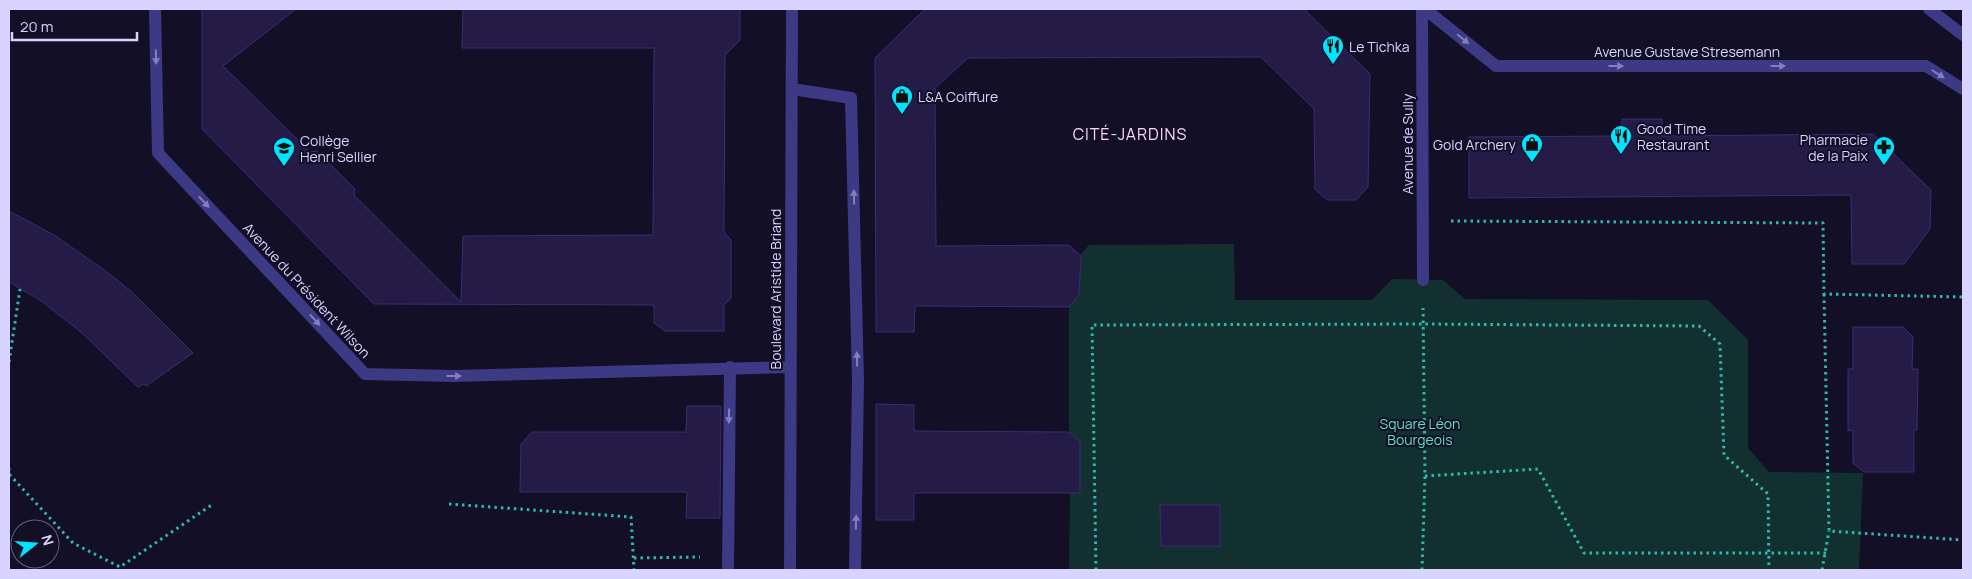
<svg xmlns="http://www.w3.org/2000/svg" width="1972" height="579" font-family="Manrope,sans-serif">
<style>
.green{fill:#12302f}
.building{fill:#241b47;stroke:#3b2d73}
.lines{fill:none;stroke-linecap:round;stroke-linejoin:round}
.path{stroke:#2fb8b0;stroke-width:3;stroke-dasharray:2.5 4;stroke-linecap:butt}
.lane{stroke:#3d3a85;stroke-width:12}
.street{stroke:#3d3a85;stroke-width:12}
.oneway{fill:#837fbc}
.labels{text-anchor:middle;dominant-baseline:central;stroke-width:4;stroke-linejoin:round;paint-order:stroke}
.poi-label{font-size:14px;fill:#d9d4ff;stroke:#130f26;text-anchor:start}
.street-label{font-size:14px;fill:#d9d4ff;stroke:#130f26}
.park-label{font-size:14px;fill:#5fe0c0;stroke:#130f26}
.quarter-label{font-size:16px;letter-spacing:1px;fill:#ffd6f0;stroke:#130f26}
</style>
<rect width="100%" height="100%" fill="#130f26"/>
<path class="green" d="M1234,244L1235,300H1372L1392,279L1443,280L1465,299L1708,300L1748,340V448L1769,472L1863,473L1859,570H1069L1070,493L1080,482V442L1069,432V307L1079,295L1080,255L1089,245Z"/>
<g class="building">
<path d="M202,9H296L223,66L310,152L317,151L355,189L354,195L461,302L463,236L653,235L654,48H462L463,9H740V40L725,55L724,232L731,240V298L724,305V331H665L654,323V305L374,304L202,129Z"/>
<path d="M925,9H1304L1370,74L1368,187L1356,200H1327L1315,189L1314,109L1261,57L968,58L935,88L936,246L1069,245L1081,256L1079,295L1069,307L915,306L914,332H876L875,58Z"/>
<path d="M1622,119H1662V136L1873,134L1931,190L1930,229L1904,264H1852L1851,195L1469,198V137L1622,136Z"/>
<path d="M9,211L54,235L103,269L132,292L193,353L146,386L144,384L138,387L82,333L40,300L9,282Z"/>
<path d="M1853,327H1903L1913,337L1912,369H1918L1917,430H1914V472H1864L1853,463V430L1848,431V369H1853Z"/>
<path d="M876,404L914,405V431L1069,432L1080,442V493H914V520H876Z"/>
<path d="M687,406H721L720,518H686L687,492H520L521,444L532,432H686Z"/>
<path d="M1160,505H1220V546H1161Z"/>
</g>
<g class="lines">
<g class="path">
<path d="M1451,221L1823,223L1824,294L1963,297"/>
<path d="M1824,294L1829,531L1963,540"/>
<path d="M9,362L20,289"/>
<path d="M9,468V474L73,543L120,567L213,504"/>
<path d="M1425,476L1538,469L1584,553H1826"/>
<path d="M449,504L631,517L634,570"/>
<path d="M634,558L700,557"/>
<path d="M1096,570L1092,325L1423,324L1699,326L1720,344L1724,455L1768,494L1769,570"/>
<path d="M1422,570L1425,476L1423,308"/>
<path d="M1822,570L1829,531"/>
</g>
<g class="lane">
<path d="M1929,9L1963,35"/>
<path d="M792,89L851,98L858,380L855,570"/>
<path d="M728,570L730,367"/>
</g>
<g class="street">
<path d="M155,9L158,153L365,374L453,376L790,367"/>
<path d="M1422,9L1423,280"/>
<path d="M1425,9L1496,66H1926L1963,89"/>
<path d="M790,570L792,9"/>
</g>
</g>
<defs><path id="oneway-solid" d="M-6-.8H1V-3.2L6.5 0L1 3.2V.8H-6Z" transform="scale(1.25)"/></defs>
<g class="oneway">
<use href="#oneway-solid" transform="translate(1463 39) rotate(39)"/>
<use href="#oneway-solid" transform="translate(156 57) rotate(89)"/>
<use href="#oneway-solid" transform="translate(1616 66)"/>
<use href="#oneway-solid" transform="translate(1778 66)"/>
<use href="#oneway-solid" transform="translate(1938 74) rotate(32)"/>
<use href="#oneway-solid" transform="translate(854 197) rotate(-91)"/>
<use href="#oneway-solid" transform="translate(204 202) rotate(47)"/>
<use href="#oneway-solid" transform="translate(315 320) rotate(47)"/>
<use href="#oneway-solid" transform="translate(857 359) rotate(-91)"/>
<use href="#oneway-solid" transform="translate(454 376)"/>
<use href="#oneway-solid" transform="translate(729 416) rotate(91)"/>
<use href="#oneway-solid" transform="translate(856 522) rotate(-89)"/>
</g>
<defs>
<g id="restaurant-pin" transform="scale(1.125)"><path d="M0 17L-7.5 6A9.5 9.5 0 1 1 7.5 6Z" fill="#00e5ff" stroke="#130f26"/><path d="M-5-6h1v4h1v-4h1v4h1v-4h1v5L-1.5 .5V6h-2V.5L-5-1ZM5-6V6H3V1.5H1.5Q1.5-4 5-6Z" fill="#111"/></g>
<g id="shop-pin" transform="scale(1.125)"><path d="M0 17L-7.5 6A9.5 9.5 0 1 1 7.5 6Z" fill="#00e5ff" stroke="#130f26"/><path d="M-5-2.5h2.3a2.7 3.5 0 0 1 5.4 0H5L5.5 6h-11ZM-1.5-2.5h3a1.5 2.3 0 0 0-3 0Z" fill="#111"/></g>
<g id="pharmacy-pin" transform="scale(1.125)"><path d="M0 17L-7.5 6A9.5 9.5 0 1 1 7.5 6Z" fill="#00e5ff" stroke="#130f26"/><path d="M-2-6h4v4h4v4h-4v4h-4v-4h-4v-4h4Z" fill="#111"/></g>
<g id="school-pin" transform="scale(1.125)"><path d="M0 17L-7.5 6A9.5 9.5 0 1 1 7.5 6Z" fill="#00e5ff" stroke="#130f26"/><path d="M0-5L7-2L0 1L-7-2ZM-4 1L0 2.5L4 1V4Q0 6-4 4Z" fill="#111"/></g>
</defs>
<g fill-rule="evenodd">
<use href="#restaurant-pin" x="1333" y="46"/>
<use href="#shop-pin" x="902" y="96"/>
<use href="#restaurant-pin" x="1621" y="136"/>
<use href="#shop-pin" x="1532" y="144"/>
<use href="#pharmacy-pin" x="1884" y="147"/>
<use href="#school-pin" x="284" y="148"/>
</g>
<g class="labels">
<g class="poi-label">
<text x="1349" y="46">Le Tichka</text>
<text x="918" y="96">L&amp;A Coiffure</text>
<text x="1637" y="128">Good Time<tspan x="1637" dy="16">Restaurant</tspan></text>
<text x="1868" y="139" text-anchor="end">Pharmacie<tspan x="1868" dy="16">de la Paix</tspan></text>
<text x="300" y="140">Collège<tspan x="300" dy="16">Henri Sellier</tspan></text>
<text x="1516" y="144" text-anchor="end">Gold Archery</text>
</g>
<g class="street-label">
<text x="1687" y="51">Avenue Gustave Stresemann</text>
<text transform="translate(1407 144) rotate(-90)">Avenue de Sully</text>
<text transform="translate(775 289) rotate(-90)">Boulevard Aristide Briand</text>
<text transform="translate(307 290) rotate(47)">Avenue du Président Wilson</text>
</g>
<g class="park-label">
<text x="1420" y="423">Square Léon<tspan x="1420" dy="16">Bourgeois</tspan></text>
</g>
<g class="quarter-label">
<text x="1130" y="134">CITÉ-JARDINS</text>
</g>
</g>
<rect width="1972" height="579" fill="none" stroke="#d9d4ff" stroke-width="20"/>
<g transform="translate(35 544) rotate(73)"><circle r="24" fill="#130f26" stroke="#625e7d"/>
<path d="M0-4L9 19L0 12L-9 19Z" fill="#00e5ff"/>
<text y="-8" font-size="14" font-weight="bold" text-anchor="middle" fill="#d9d4ff">N</text>
</g>
<path d="M12 32v8h125v-8" fill="none" stroke="#d9d4ff" stroke-width="2.5"/>
<text x="20" y="32" font-size="15" fill="#d9d4ff" stroke="#130f26" stroke-width="4" paint-order="stroke">20 m</text>
</svg>
